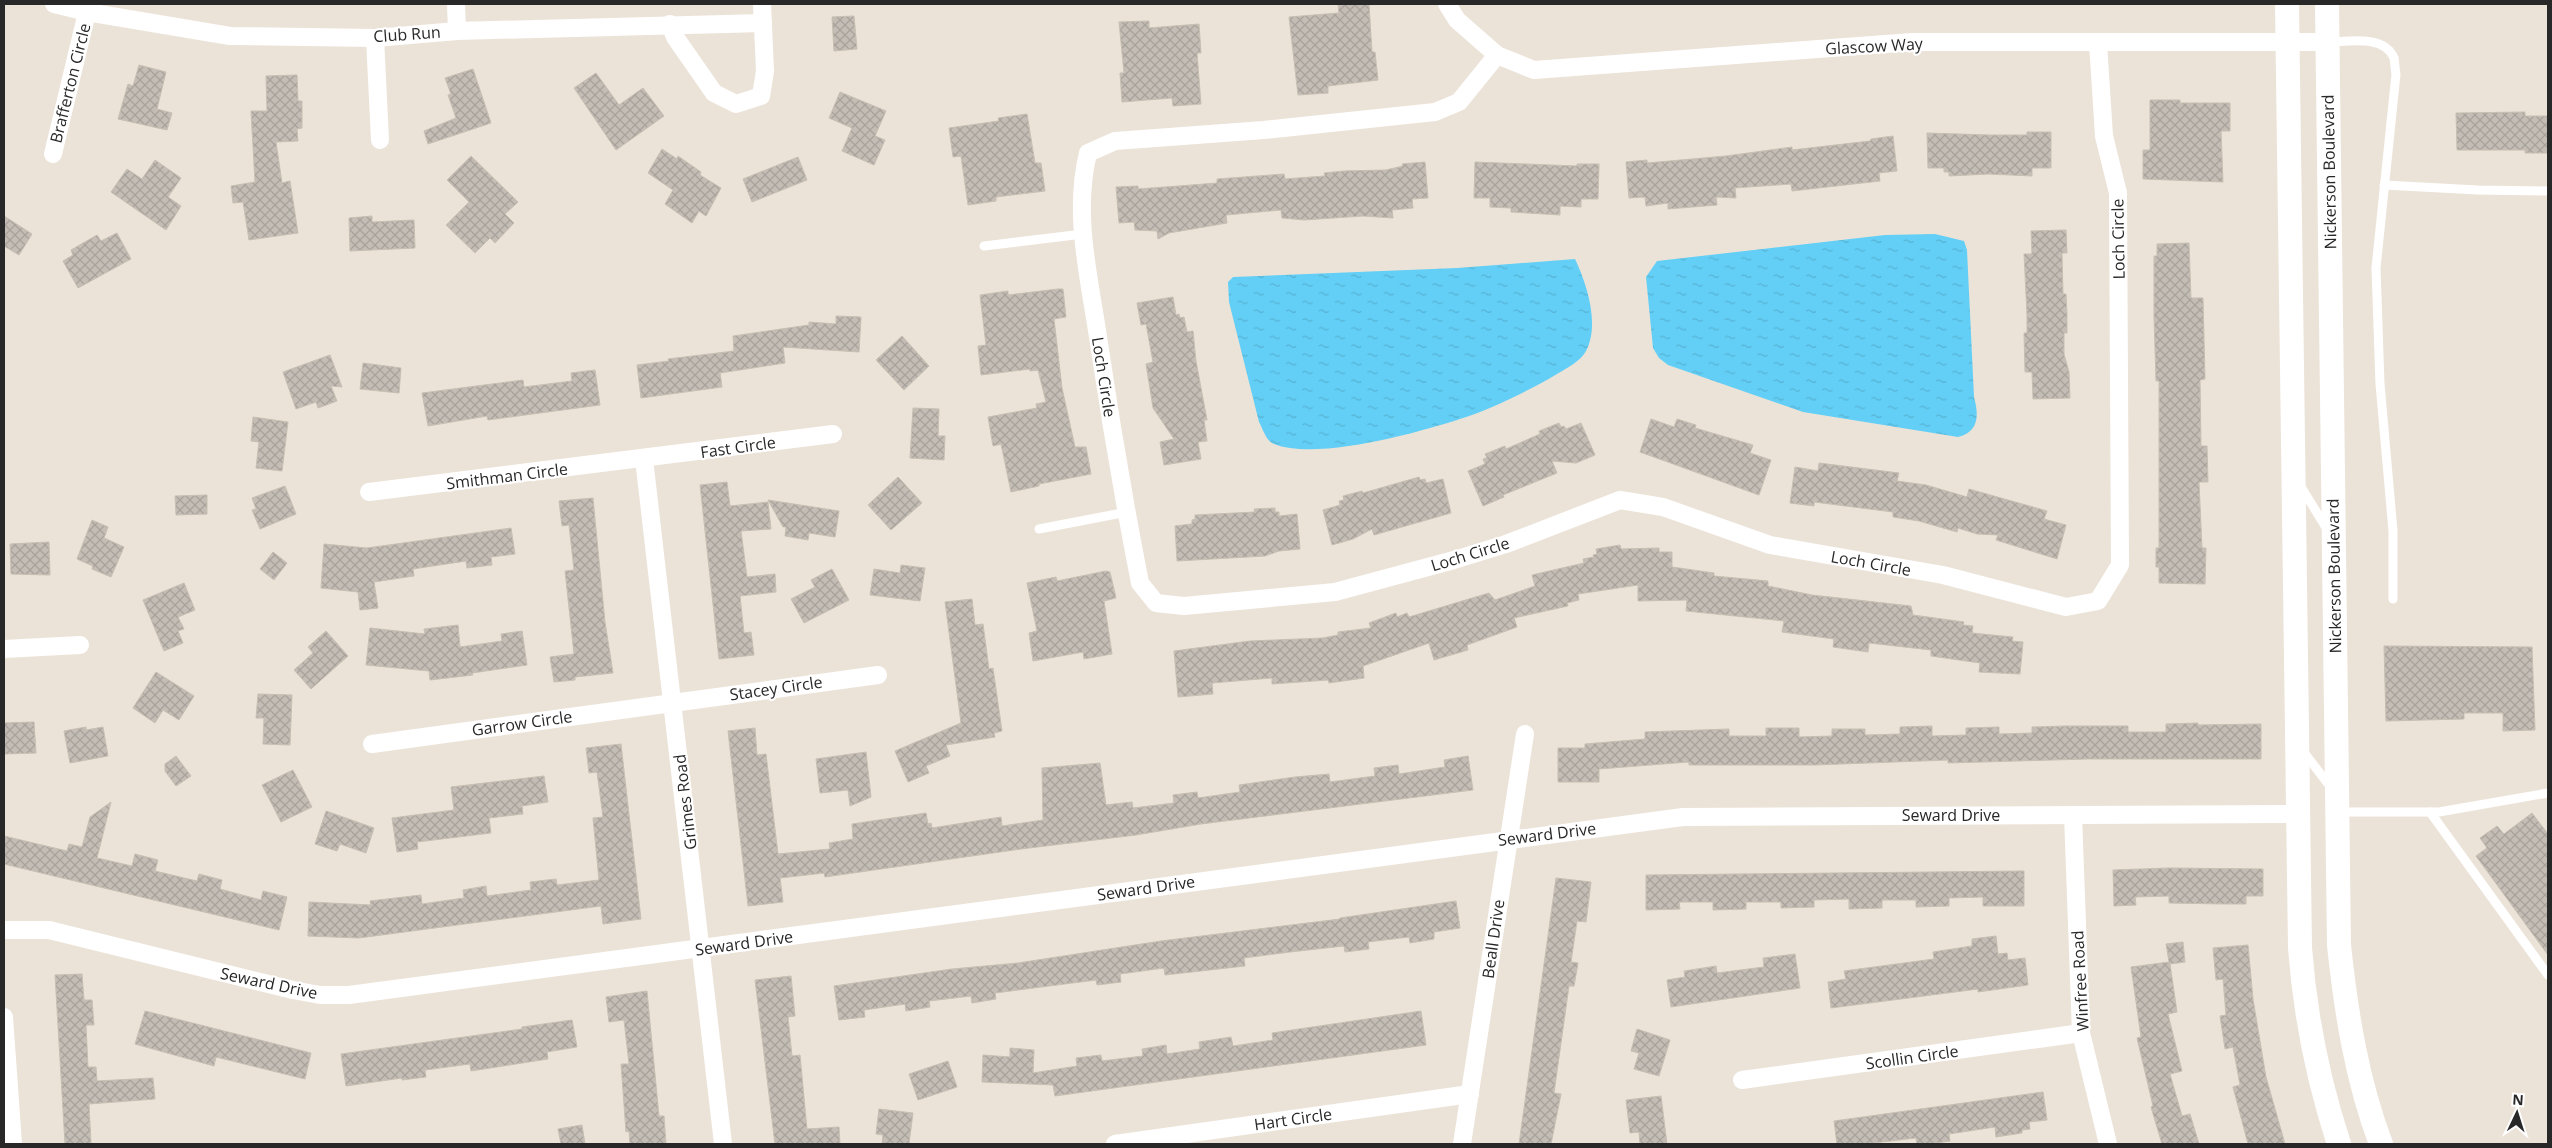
<svg xmlns="http://www.w3.org/2000/svg" width="2552" height="1148" font-family="'Open Sans',sans-serif">
<style>
.water{fill:url(#water-ripples)}
.building{fill:url(#building-cross-hatch);stroke:#c7bfb2}
.lines{fill:none;stroke-linecap:round;stroke-linejoin:round}
.lane{stroke:#fff;stroke-width:9}
.street{stroke:#fff;stroke-width:18}
.secondary{stroke:#fff;stroke-width:24}
.labels{text-anchor:middle;dominant-baseline:central;stroke-width:4.5;stroke-linejoin:round;paint-order:stroke}
.street-label{font-size:16px;fill:#282828;stroke:#fff}
</style>
<defs>
<pattern id="water-ripples" width="26" height="14" patternUnits="userSpaceOnUse" patternTransform="scale(1.25)"><rect width="26" height="14" fill="#63cff6"/><path d="M2 4q2-2 4 0t4 0M15 11q2-2 4 0t4 0" fill="none" stroke="#56b2d3"/></pattern>
<pattern id="building-cross-hatch" width="8" height="8" patternUnits="userSpaceOnUse" patternTransform="scale(1.25)"><rect width="8" height="8" fill="#c3bdb5"/><path d="M0 0l8 8M0 8l8-8" fill="none" stroke="#a8a29c"/></pattern>
</defs>
<rect width="100%" height="100%" fill="#ece3d8"/>
<g class="water">
<path d="M1935,234L1964,241L1967,250L1974,397C1979,415 1979,432 1958,437L1803,412L1668,365L1659,358L1653,348L1646,277L1657,261L1885,235Z"/>
<path d="M1575,259C1587,284 1600,325 1586,351C1581,361 1567,368 1557,374C1530,390 1490,410 1460,419C1417,433 1316,461 1274,444C1266,441 1263,429 1259,422L1229,302L1228,282L1233,277L1457,268Z"/>
</g>
<g class="building">
<path d="M1338,4H1369L1372,52H1375L1378,80L1328,86V93L1298,95L1289,17L1339,13Z"/>
<path d="M854,16L857,49L834,51L832,17Z"/>
<path d="M1149,21V28L1199,24L1201,53H1197L1201,104L1173,106L1172,98L1122,102L1120,73H1124L1119,22Z"/>
<path d="M139,65L166,72L157,109L172,113L167,130L118,119L128,84L133,86Z"/>
<path d="M473,69L491,123L428,144L424,131L456,118L448,95L451,94L445,78Z"/>
<path d="M596,73L619,105L643,88L664,116L616,150L574,88Z"/>
<path d="M297,75L298,101H302V128L297,129L298,141L276,142L282,183L290,181L298,233L249,240L243,202L233,203L231,186L255,182L251,111H267L266,76Z"/>
<path d="M840,92L886,111L875,136L885,140L874,165L842,151L852,128L829,118Z"/>
<path d="M2150,100H2180V103H2230V131H2221L2223,182L2143,179V150H2150Z"/>
<path d="M2525,112V116H2548V153H2525V150H2457L2456,113Z"/>
<path d="M1027,114L1035,163H1041L1045,191L996,197V201L968,205L961,156L953,157L949,128L999,121L998,118Z"/>
<path d="M2027,132H2051V168H2032V176L1988,174L1949,176V172H1944V168H1928L1927,133L1989,135H2027Z"/>
<path d="M1893,136L1897,171L1879,173L1880,181L1792,191L1791,184L1735,188L1736,198L1716,197L1717,205L1668,209V203L1646,206L1645,197L1629,198L1626,162L1647,160V163L1726,156L1792,147V150L1870,141L1871,139Z"/>
<path d="M662,149L677,159L678,156L701,172L700,175L721,188L706,216L699,211L692,223L665,204L673,190L648,173Z"/>
<path d="M471,156L518,202L505,214L514,223L495,243L490,238L475,253L446,225L469,202L447,180Z"/>
<path d="M798,157L807,180L752,202L743,179Z"/>
<path d="M155,160L181,178L168,197L181,206L166,230L111,192L127,169L142,179Z"/>
<path d="M1425,162L1428,198L1412,199L1413,208L1392,210L1393,218L1363,216L1304,220L1282,218L1281,210L1226,215L1227,223L1169,233L1158,239L1157,231L1135,230L1134,222L1119,223L1116,187L1138,186V189L1178,186L1217,183V179L1284,174L1285,179L1325,176L1324,173L1344,171L1386,170L1403,166L1402,164Z"/>
<path d="M1475,162L1577,166V164H1599L1598,199H1581V207L1560,206V215L1511,212V208L1490,207V198H1474Z"/>
<path d="M4,216L32,234L19,255L4,246Z"/>
<path d="M372,216V222L414,220L415,248L350,251L349,218Z"/>
<path d="M2066,230L2067,253H2062L2063,294H2066L2067,314V333H2064V354L2069,372L2070,398L2033,399L2032,372H2025L2024,333H2027V315L2024,254H2032L2031,231Z"/>
<path d="M117,233L131,259L78,288L63,261L73,255L71,250L97,235L101,241Z"/>
<path d="M2189,243L2191,298H2203L2205,379L2200,380L2201,446H2207L2208,482H2199L2202,548H2206L2205,584L2159,583V567H2156V548H2159V381H2156L2154,317V256H2157V244Z"/>
<path d="M1058,289H1063L1066,317L1054,319L1062,388L1075,447H1086L1091,474L1039,484V486L1011,492L1001,444L993,446L988,417L1037,408L1036,404L1046,402L1038,370L1030,371V369L981,375L978,346L986,345L980,295L1008,291V295Z"/>
<path d="M1173,297L1176,315L1179,314L1180,318L1184,317L1187,332L1193,331L1196,361L1207,420H1204L1207,441L1198,442L1201,459L1164,465L1160,442L1174,439L1153,408L1146,364L1153,362L1146,324L1141,325L1137,303Z"/>
<path d="M836,316L861,317L859,352L783,347L785,363L720,373L722,387L641,398L637,365L669,361L668,359L734,351L733,336L809,325V322L836,324Z"/>
<path d="M902,336L929,366L904,390L876,360Z"/>
<path d="M330,355L342,387L331,386L337,401L318,408L316,402L296,409L283,372Z"/>
<path d="M363,363L401,368L399,393L360,389Z"/>
<path d="M595,370L600,405L488,420L487,416L428,426L422,393L523,380L524,387L572,381L571,373Z"/>
<path d="M913,408L939,409L938,436H945L944,460L910,458Z"/>
<path d="M253,417L288,422L282,471L256,468L259,442L251,441Z"/>
<path d="M1651,419L1674,427L1677,419L1696,425L1695,428L1753,445L1750,453L1771,460L1759,495L1640,452Z"/>
<path d="M1559,423L1561,427L1564,426L1566,429L1581,423L1595,455L1576,463L1552,461L1557,473L1503,495L1504,497L1483,506L1468,471L1485,464L1483,459L1487,458L1485,454L1505,446L1506,449L1540,434L1539,431Z"/>
<path d="M1819,463L1899,473L1897,481L1926,485L1967,497L1969,489L2047,511L2044,519L2066,525L2057,559L1996,540L1998,535L1977,534L1958,528L1957,532L1919,521L1893,517V512L1814,502V506L1790,503L1795,467L1818,471Z"/>
<path d="M898,477L922,503L891,530L868,505Z"/>
<path d="M1419,477L1420,480L1425,479L1426,483L1443,479L1451,513L1374,535L1372,529L1353,539L1332,545L1323,510L1340,505L1339,501L1344,500L1343,496L1362,491L1363,493Z"/>
<path d="M727,482L730,506L768,502L771,529L741,531L747,577L775,574L776,592L740,596L744,633L751,632L754,655L719,659L700,485Z"/>
<path d="M285,486L296,514L260,529L252,510L256,509L252,498Z"/>
<path d="M207,495V514L176,515L175,496Z"/>
<path d="M593,498L605,622L613,673L575,677V680L554,682L550,657L574,654L565,571L574,570L569,525L562,526L559,501Z"/>
<path d="M768,500L839,511L835,537L809,533L808,540L785,536L786,527H783Z"/>
<path d="M1275,508V512H1279V516L1297,514L1300,549L1279,551L1265,556L1177,561L1175,526L1192,524V520L1195,519V515L1255,512L1254,509Z"/>
<path d="M92,520L108,527L104,538L124,547L111,577L92,569L93,566L77,559Z"/>
<path d="M511,528L515,554L491,557L492,565L467,568L466,561L413,569L414,576L374,582L378,608L360,610L358,592L321,588L324,544L367,548Z"/>
<path d="M49,542L50,575L11,574L10,544Z"/>
<path d="M1620,545L1621,549L1659,548V552H1672V567L1714,573V576L1768,581V586L1812,595L1911,606L1913,615L1964,622L1963,625L1973,626L1972,633L2013,637L2012,641L2023,642L2020,674L1979,672L1980,663L1931,656V650L1869,643L1868,652L1833,647L1834,639L1782,632L1784,621L1686,611L1687,600L1638,601V585L1578,594L1579,600L1567,603L1568,606L1514,618L1517,627L1467,645L1468,650L1434,660L1429,643L1363,666L1364,678L1329,683L1328,680L1272,684V678L1212,683L1213,694L1178,697L1174,651L1250,641L1323,638L1338,635V632L1371,628L1369,623L1396,613L1397,617L1407,613L1409,617L1489,593L1495,600L1535,586L1532,575L1584,563L1583,559L1594,557L1593,555L1597,554L1596,549Z"/>
<path d="M273,552L287,563L274,580L260,569Z"/>
<path d="M901,565L925,568L920,601L870,595L874,569L900,573Z"/>
<path d="M832,569L849,600L804,623L791,599L815,587L811,580Z"/>
<path d="M1106,571L1110,572L1116,598L1104,601L1112,654L1084,659L1083,652L1033,661L1029,633L1037,631L1027,583L1056,577L1057,581Z"/>
<path d="M184,583L195,610L178,617L184,629L178,631L183,643L164,651L143,600Z"/>
<path d="M972,599L975,625L983,624L989,669L993,668L1002,731L994,733L995,737L946,745L950,756L926,766L929,773L908,782L895,751L961,723L945,602Z"/>
<path d="M458,625L460,647L502,641L501,634L522,631L527,665L472,673L473,675L430,680L429,671L366,665L370,628L425,634L424,629Z"/>
<path d="M326,631L348,656L311,689L294,670L313,653L308,647Z"/>
<path d="M2384,646L2532,647L2535,730L2503,731V713H2464V719L2386,721Z"/>
<path d="M156,672L194,696L179,720L163,710L155,723L133,708Z"/>
<path d="M258,694L292,695L290,745L263,744L264,718H256Z"/>
<path d="M34,722L36,753L4,754V723Z"/>
<path d="M2198,723V725L2261,724V759H2088L1948,763V760L1815,765H1689V762L1599,769V782H1558V748H1585V744L1645,739V732L1729,729V736H1766V728H1799V737L1832,736V729H1865V735L1900,734V727L1932,726V736L1966,735V728L1999,727V734L2032,733V727L2065,726H2128V732H2166V724Z"/>
<path d="M86,727V730L103,727L108,756L70,763L64,731Z"/>
<path d="M755,728L757,755L766,754L778,854L830,849L829,843L853,839L852,824L926,813L928,824L931,823L932,828L1001,817L1002,826L1043,820L1042,768L1100,763L1106,805L1132,802L1133,808L1174,803L1173,795L1197,792L1198,798L1240,792L1239,785L1295,777L1329,774L1330,782L1375,776L1374,768L1398,765L1399,774L1445,767L1444,760L1468,756L1473,790L1201,824L1136,835L1021,849L825,877L824,873L780,878L783,902L748,906L728,731Z"/>
<path d="M621,744L641,919L603,924L601,906L359,938L308,936L309,902L371,905L370,901L421,895L422,904L464,898L463,890L486,886L487,896L531,890L530,882L556,879L557,885L599,880L593,818L603,817L597,772L589,773L586,748Z"/>
<path d="M866,752L871,797L850,806L848,790L820,793L816,759Z"/>
<path d="M176,756L191,776L176,786L165,771V764Z"/>
<path d="M293,770L312,807L281,822L262,785Z"/>
<path d="M544,776L548,802L522,806L523,814L489,818L491,833L417,842L418,849L397,852L392,818L454,810L451,787Z"/>
<path d="M111,802L97,858L132,866L135,854L158,860L155,871L197,881L199,874L222,880L220,889L261,900L263,891L287,897L279,930L4,864V836L67,851L69,844L82,847L90,817Z"/>
<path d="M326,811L374,828L366,853L340,844L337,851L315,844Z"/>
<path d="M2532,813L2548,834V955L2476,856L2487,848L2480,838L2497,826L2504,834Z"/>
<path d="M2169,868L2263,869V896H2246V904H2223L2169,903V896L2135,897L2136,905L2114,906L2113,870Z"/>
<path d="M2024,871V906H1983V897L1949,898V906L1916,907V900H1882V908L1849,909V899L1814,900V907L1781,908V902H1746V909L1713,910V902H1679L1680,909L1646,910V875Z"/>
<path d="M1556,878L1591,882L1586,922L1577,921L1571,962L1578,963L1574,986H1569L1554,1093L1561,1094L1551,1144H1519Z"/>
<path d="M1456,901L1460,928L1434,932V939L1410,943L1409,937L1368,942L1369,949L1345,952L1344,946L1290,952L1244,958L1245,966L1165,975L1164,968L1120,974L1121,982L1097,985L1096,980L995,993L996,999L972,1003L971,996L929,1001L930,1007L906,1011L905,1004L864,1010L865,1017L839,1020L834,986L952,969L1018,963L1161,941L1340,919V918Z"/>
<path d="M1996,936L1998,954L2007,953L2008,960L2025,958L2028,985L1978,992V989L1831,1008L1828,982L1846,979L1844,971L1934,959L1933,952L1972,946V939Z"/>
<path d="M2183,942L2185,962L2170,964L2177,1012L2168,1014L2182,1071L2170,1074L2182,1116L2190,1114L2199,1144H2162L2151,1107L2153,1106L2137,1038L2141,1037L2131,967L2169,962L2166,944Z"/>
<path d="M2248,945L2253,999L2266,1077L2285,1144H2248L2233,1087L2240,1085L2233,1047L2225,1049L2220,1016L2226,1015L2223,979L2216,980L2213,948Z"/>
<path d="M1795,954L1800,988L1671,1007L1667,980L1685,977L1684,971L1716,966L1717,973L1764,967L1763,958Z"/>
<path d="M82,974L84,1000H92L94,1025H86L88,1067H96L97,1081L153,1078L155,1099L89,1104L91,1144H65L55,975Z"/>
<path d="M791,976L795,1016L788,1017L792,1056L800,1055L807,1129L839,1127L840,1144H775L755,980Z"/>
<path d="M647,991L659,1116H664L666,1144H630L629,1131L626,1132L621,1064H629L624,1020L609,1022L606,997Z"/>
<path d="M145,1011L311,1053L305,1079L216,1057L214,1066L135,1044Z"/>
<path d="M1421,1011L1426,1045L1055,1096L1053,1085L982,1082L983,1055L1010,1057V1048L1034,1050L1033,1073L1077,1066L1076,1058L1101,1055L1102,1061L1143,1056L1142,1049L1166,1045L1167,1054L1200,1049L1199,1042L1231,1037L1233,1046L1273,1040L1272,1033Z"/>
<path d="M572,1020L577,1047L547,1052L548,1059L471,1071L470,1064L425,1070L426,1077L402,1080V1078L346,1086L341,1054L522,1029V1027Z"/>
<path d="M1637,1029L1670,1040L1659,1076L1634,1069L1639,1053L1631,1051Z"/>
<path d="M948,1061L957,1087L918,1100L909,1074Z"/>
<path d="M2043,1092L2047,1120L2029,1122L2030,1129L2022,1130V1133L1996,1137L1995,1127L1949,1134L1950,1141L1929,1144H1917L1916,1138L1864,1144H1837L1834,1121Z"/>
<path d="M1661,1096L1667,1144H1640L1639,1132L1630,1133L1626,1100Z"/>
<path d="M879,1109L913,1113L909,1144H882L883,1135L876,1134Z"/>
<path d="M582,1125L585,1144H561L558,1129Z"/>
</g>
<g class="lines">
<g class="lane">
<path d="M2328,42C2347,42 2384,34 2394,58C2395,63 2395,70 2396,74L2376,268L2380,384L2393,531V599"/>
<path d="M2384,185L2478,190L2548,191"/>
<path d="M984,246L1083,234"/>
<path d="M2300,485L2328,531"/>
<path d="M1039,529L1127,512"/>
<path d="M2303,751L2332,789"/>
<path d="M2338,812H2439L2548,793"/>
<path d="M2430,812L2548,975"/>
</g>
<g class="street">
<path d="M54,4L87,12L230,36L375,38L457,31L763,23"/>
<path d="M456,4L457,31"/>
<path d="M1447,4L1457,20L1497,55L1534,70L1912,42H2327"/>
<path d="M670,24L675,37L714,93L736,104L761,96L765,71L762,4"/>
<path d="M375,38L380,140"/>
<path d="M1497,55L1459,102L1435,112L1264,130L1115,141L1088,153C1073,214 1089,276 1098,337C1110,419 1124,501 1140,583L1156,603L1184,606L1335,592L1454,560L1506,544L1620,500L1663,507L1770,545L1943,575L2066,607L2098,601L2120,565L2118,193L2104,136L2098,43"/>
<path d="M53,154L89,4"/>
<path d="M644,459L723,1144"/>
<path d="M369,492L833,434"/>
<path d="M4,649L80,645"/>
<path d="M372,744L878,675"/>
<path d="M2073,815L2081,1033L2108,1144"/>
<path d="M4,930H49L293,990L320,995H349L1683,817L2298,814"/>
<path d="M4,1017L13,1144"/>
<path d="M1742,1080L2081,1033"/>
<path d="M1115,1144L1470,1094"/>
<path d="M1462,1144L1525,734"/>
</g>
<g class="secondary">
<path d="M2287,4L2300,948C2305,1015 2318,1080 2339,1144"/>
<path d="M2327,4L2339,945C2346,1012 2357,1081 2381,1144"/>
</g>
</g>
<g class="labels">
<g class="street-label">
<text transform="translate(407 34) rotate(-4)">Club Run</text>
<text transform="translate(1874 46) rotate(-3)">Glascow Way</text>
<text transform="translate(70 83) rotate(-76)">Brafferton Circle</text>
<text transform="translate(2329 172) rotate(-91)">Nickerson Boulevard</text>
<text transform="translate(2118 239) rotate(-91)">Loch Circle</text>
<text transform="translate(1104 377) rotate(81)">Loch Circle</text>
<text transform="translate(738 447) rotate(-8)">Fast Circle</text>
<text transform="translate(507 476) rotate(-7)">Smithman Circle</text>
<text transform="translate(1470 554) rotate(-17)">Loch Circle</text>
<text transform="translate(1871 563) rotate(10)">Loch Circle</text>
<text transform="translate(2334 576) rotate(-91)">Nickerson Boulevard</text>
<text transform="translate(776 688) rotate(-8)">Stacey Circle</text>
<text transform="translate(522 723) rotate(-8)">Garrow Circle</text>
<text transform="translate(685 802) rotate(-97)">Grimes Road</text>
<text x="1951" y="815">Seward Drive</text>
<text transform="translate(1547 834) rotate(-7)">Seward Drive</text>
<text transform="translate(1146 888) rotate(-8)">Seward Drive</text>
<text transform="translate(1493 939) rotate(-82)">Beall Drive</text>
<text transform="translate(744 943) rotate(-8)">Seward Drive</text>
<text transform="translate(2080 981) rotate(-93)">Winfree Road</text>
<text transform="translate(269 983) rotate(12)">Seward Drive</text>
<text transform="translate(1912 1057) rotate(-8)">Scollin Circle</text>
<text transform="translate(1293 1119) rotate(-8)">Hart Circle</text>
</g>
</g>
<rect width="2552" height="1148" fill="none" stroke="#282828" stroke-width="10"/>
<g transform="translate(2517 1113) rotate(4)" stroke="#ffffff" stroke-width="4" paint-order="stroke">
<path d="M0-4L9 19L0 12L-9 19Z" fill="#282828"/>
<text y="-8" font-size="14" font-weight="bold" text-anchor="middle" fill="#282828">N</text>
</g>
</svg>
